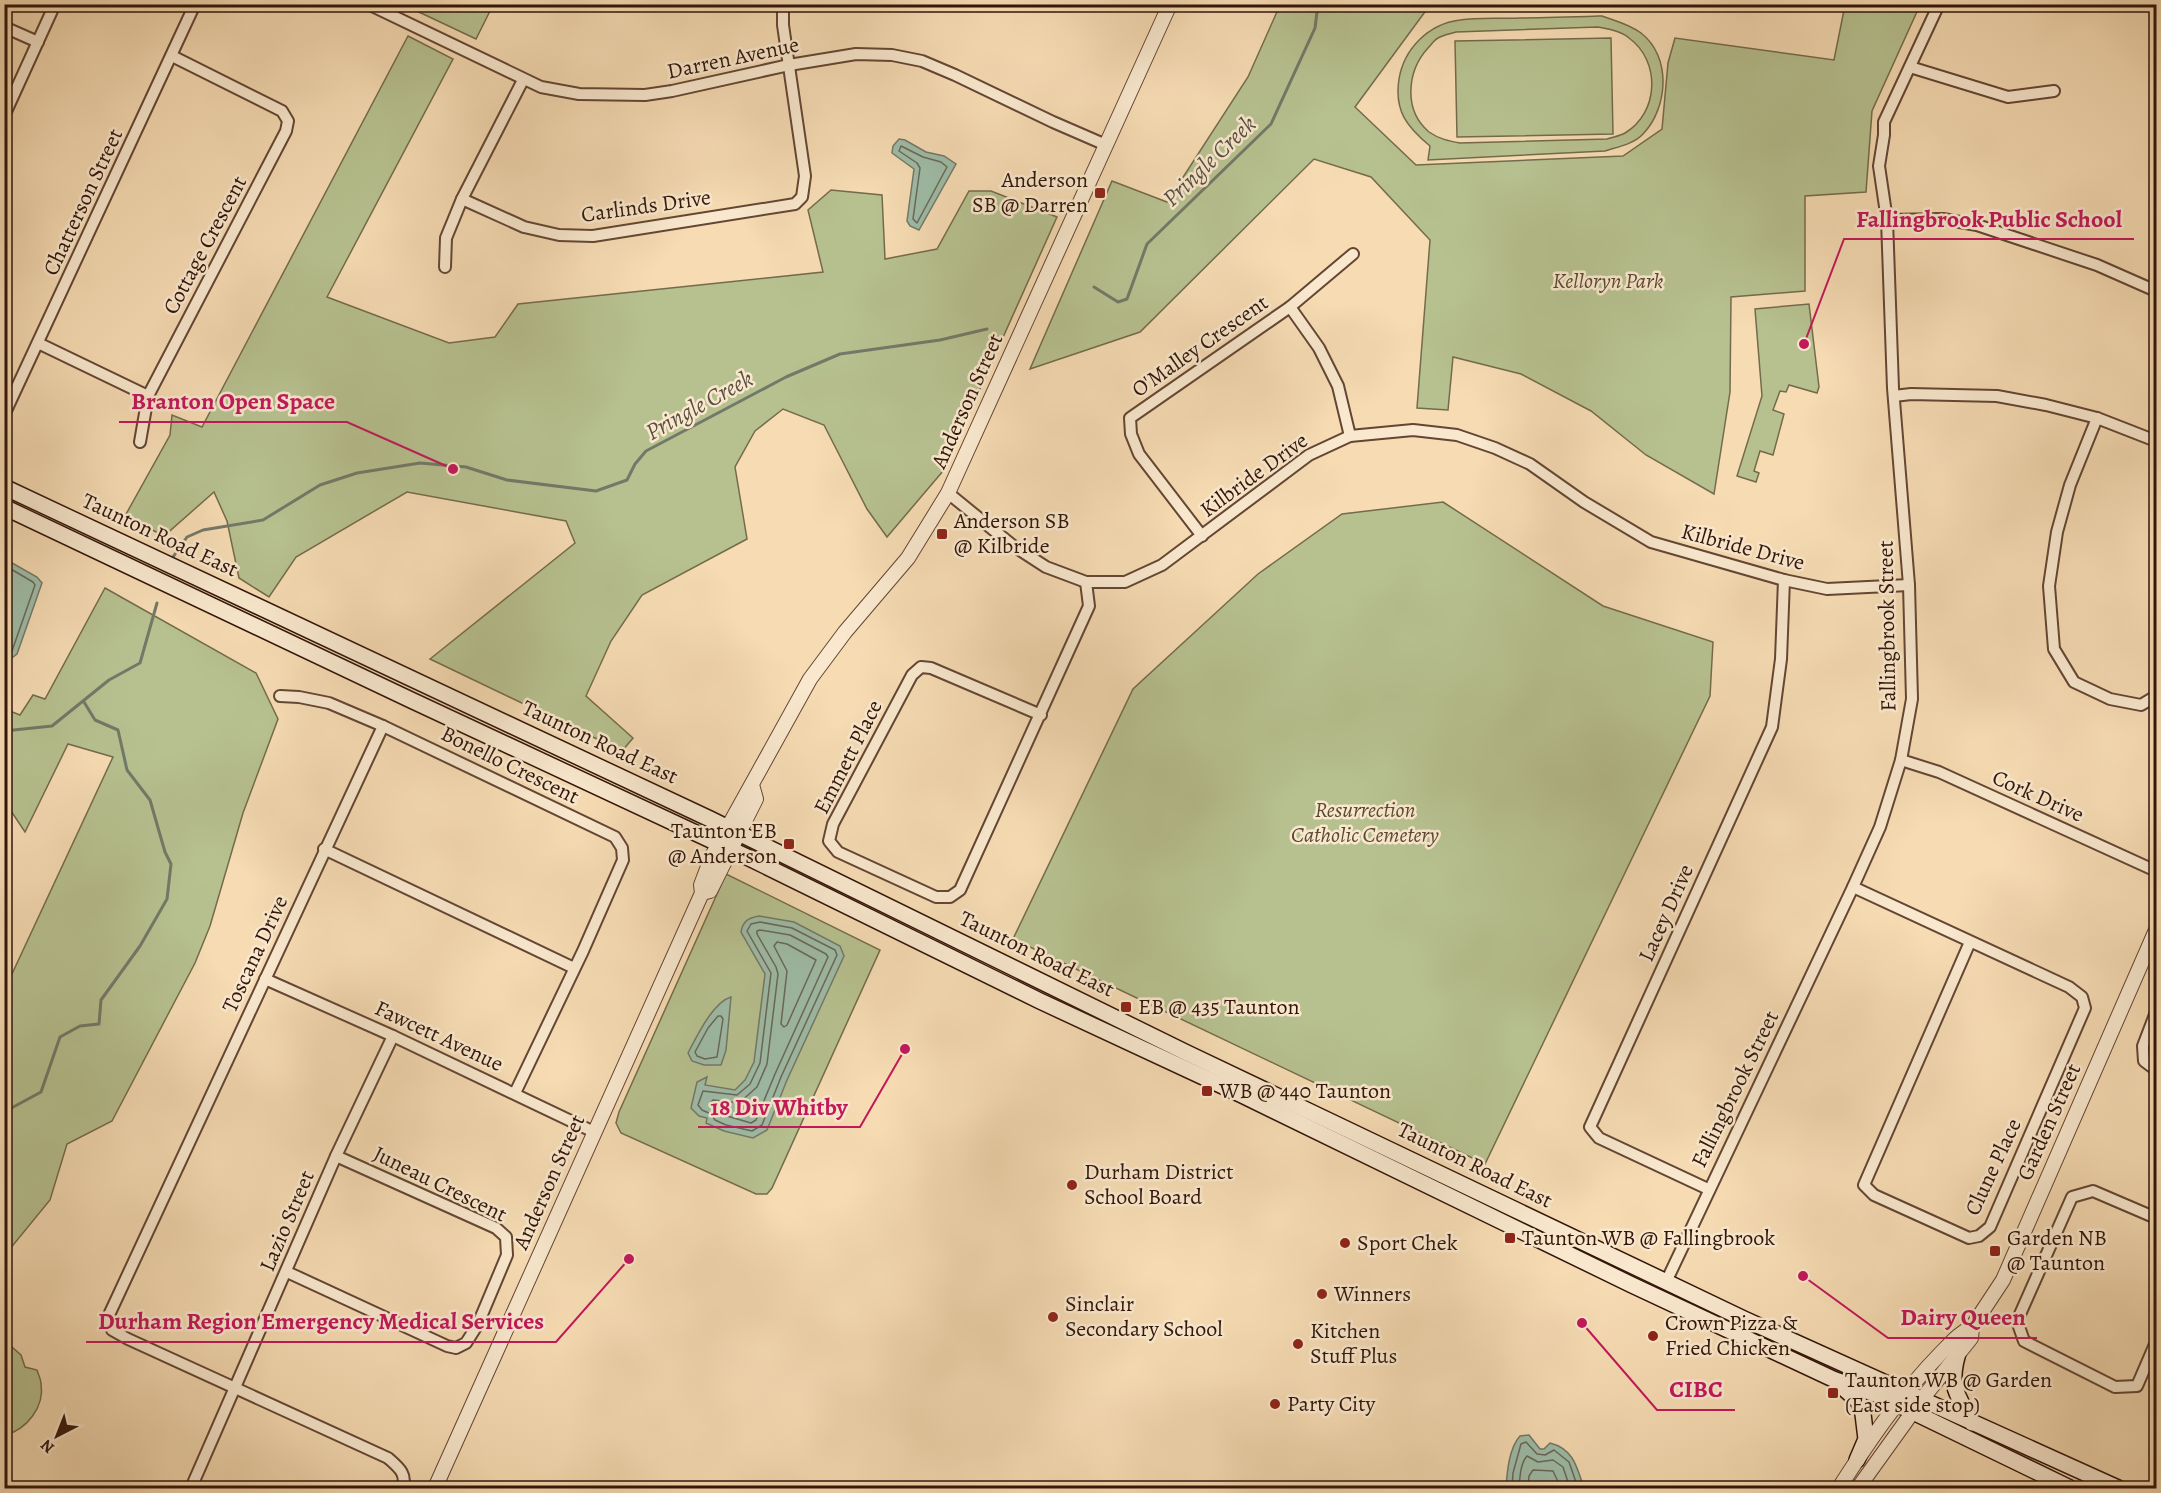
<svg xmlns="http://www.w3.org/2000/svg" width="2161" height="1493" font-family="Alegreya,serif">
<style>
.green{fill:#b7c190;stroke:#746b4c;stroke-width:1.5;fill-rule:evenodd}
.water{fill:#9ebca8;stroke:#737968;stroke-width:1.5}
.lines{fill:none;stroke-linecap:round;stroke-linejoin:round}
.shore{stroke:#686858;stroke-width:1.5}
.stream{stroke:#737968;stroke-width:3}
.minor-casing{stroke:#634634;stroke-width:14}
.tertiary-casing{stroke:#634634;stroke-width:16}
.secondary-casing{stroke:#321509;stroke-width:18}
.minor{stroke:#f9e8ce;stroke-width:10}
.tertiary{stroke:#f9e8ce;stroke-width:14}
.secondary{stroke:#f9e8ce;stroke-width:15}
.poi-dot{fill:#8f2418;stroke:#f9e8ce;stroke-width:2}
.labels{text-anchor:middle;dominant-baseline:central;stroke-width:5;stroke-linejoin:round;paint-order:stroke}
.street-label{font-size:22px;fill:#321509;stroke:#f9e8ce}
.poi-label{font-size:22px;fill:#321509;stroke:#f9e8ce;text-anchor:start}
.park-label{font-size:22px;font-style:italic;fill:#5a4932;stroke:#f9e8ce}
.water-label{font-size:24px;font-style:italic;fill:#584f41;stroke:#f9e8ce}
.leader{fill:none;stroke:#c2185b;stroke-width:2}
.callout-dot{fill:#c2185b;stroke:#f9e8ce;stroke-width:2}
.callout-label{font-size:24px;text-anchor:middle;font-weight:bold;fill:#c2185b;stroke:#f9e8ce;stroke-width:5;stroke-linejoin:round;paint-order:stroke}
</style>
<rect width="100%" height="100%" fill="#f6dbb3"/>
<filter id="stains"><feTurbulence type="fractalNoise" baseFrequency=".00333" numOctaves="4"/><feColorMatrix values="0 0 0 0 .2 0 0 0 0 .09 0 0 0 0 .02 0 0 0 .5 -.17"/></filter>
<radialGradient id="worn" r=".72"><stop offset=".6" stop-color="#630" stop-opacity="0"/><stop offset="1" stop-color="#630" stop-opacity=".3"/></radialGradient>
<g class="green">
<path d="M404,5H493L476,39Z"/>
<path d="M1280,5H1430L1355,107L1416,165L1623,156L1662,129L1668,63L1675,38L1834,60L1845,5H1920L1872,111L1866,192L1805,196V291L1731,297L1730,392L1714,494L1646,455L1591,411L1521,374L1453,357L1448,410L1417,408L1430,240L1371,177L1314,159L1140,332L1030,369L1112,181L1167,202L1248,77Z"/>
<path d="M1602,16C1616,21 1629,24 1641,33C1672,57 1668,108 1643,134C1634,144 1617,147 1605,151L1428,160L1430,146C1407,127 1394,111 1399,79C1404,49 1428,24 1460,20C1479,17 1500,19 1519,18C1547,18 1574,17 1602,16ZM1598,27C1608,29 1621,31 1629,38C1661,61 1659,113 1625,133C1620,136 1613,137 1607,139L1460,143C1449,141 1439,139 1429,132C1403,110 1407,71 1428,48C1431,45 1434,40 1438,38C1443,35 1450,34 1456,32Z"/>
<path d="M408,36L453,59L327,297L449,343L495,337L518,304L823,272L808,210L831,190L882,195L885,259L937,249L969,191H991L1057,217L943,471L887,537L867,509L824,425L783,409L755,431L735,467L747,539L642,595L611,641L586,696L633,738L622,751L430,659L575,543L566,521L407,492L296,557L269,597L239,578L227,521L214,492L164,536L125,516L170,435L172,415L202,427Z"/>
<path d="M1611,38L1613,134L1457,137L1455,41Z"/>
<path d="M1809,304L1819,387L1817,393L1789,385L1786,392L1780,391L1773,410L1784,414L1773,455L1760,451L1754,471L1759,473L1756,482L1737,476L1762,396L1755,309Z"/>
<path d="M1443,502L1603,606L1713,642L1710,696L1485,1164L1013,939L1133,689L1258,574L1342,514Z"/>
<path d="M105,588L256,673L278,719L243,813L210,926L195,963L112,1121L67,1144L50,1200L5,1255V989L113,757L68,744L25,832L5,802V709L20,715L33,695L45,699Z"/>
<path d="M726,874L880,950L772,1188L767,1194H756L621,1133L616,1123L619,1112Z"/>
<path d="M5,1341L21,1355L25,1367L37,1370C38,1374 41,1379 41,1384C45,1407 26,1430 5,1435Z"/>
</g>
<g class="water">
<path d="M899,139L905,140L926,152L944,156L956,164L919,230L910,226L907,221L914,169L892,153L893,146Z"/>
<path d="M5,559L37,577L42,583L17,654L5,663V613L10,604L7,596L5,595Z"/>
<path d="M759,916L794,922L840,946L844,956L787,1080L767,1130L753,1138L724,1131L706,1123L707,1118L699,1116L691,1108L697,1082L707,1077L705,1085L735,1090L745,1080L754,1062L765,974L741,932C743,921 748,918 759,916Z"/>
<path d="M731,997L726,1050L721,1065H704L692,1061L688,1053C697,1036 713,1002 731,997Z"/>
<path d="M1529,1435L1540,1449H1544L1550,1443C1574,1449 1577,1468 1584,1488H1506C1507,1472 1509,1448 1520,1436Z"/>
</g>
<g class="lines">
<g class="shore">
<path d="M901,146L923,157L941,162L947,167L917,223L913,219L920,168L917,163L899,151Z"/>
<path d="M4,565L33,582L35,585L12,651L4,657"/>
<path d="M760,922L792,928L835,950L837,955L781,1077L762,1125L752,1131L726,1125L715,1120L711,1114L702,1110L698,1105L703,1091L737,1095L750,1084L760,1063L771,973L747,931L751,924Z"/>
<path d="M760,930L790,935L826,954L828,957L775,1074L756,1120L751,1123L720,1114L710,1103L713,1100L739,1103L757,1087L767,1064L778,974L776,967L757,934V931Z"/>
<path d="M777,942L787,944L816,960L787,1025L784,1027L781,1024L787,971L774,946Z"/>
<path d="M718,1016H721L723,1019L717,1057L705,1059L697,1056L695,1052L708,1028Z"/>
<path d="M1512,1488L1513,1473L1521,1444L1526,1442L1537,1454L1545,1455L1554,1450L1569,1462L1578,1488"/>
<path d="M1519,1488C1520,1478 1520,1464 1527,1456L1538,1462L1553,1460L1563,1467L1570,1488"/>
<path d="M1528,1488L1529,1476L1533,1470L1553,1471L1561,1488"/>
</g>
<g class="stream">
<path d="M1094,287L1118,302L1127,299L1147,244L1271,124L1315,28L1318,4"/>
<path d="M173,557L187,537L203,530L263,520L320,485L357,473L420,463L466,467L507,480L596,491L627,480L635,464L646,451L786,377L840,354L940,340L987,329"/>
<path d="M4,731L52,726L109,680L140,663L157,603"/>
<path d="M4,1112L41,1092L60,1037L80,1026L99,1024L101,1000L140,946L167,899L171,864L165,852L150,800L127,770L118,730L95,720L84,702"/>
<path d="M4,1380L7,1385"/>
</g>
<g class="minor-casing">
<g id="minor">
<path d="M368,4L541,87L579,94L645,95L672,91L789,65L856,54L892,55L922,61L955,75L1053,122L1106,145"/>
<path d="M4,27L38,42"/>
<path d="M1910,67L2008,97L2054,91"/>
<path d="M4,116L55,4"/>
<path d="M462,199L524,227L559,235L593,236L795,204L802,197L805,176L783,25V4"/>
<path d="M1887,220L1943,219L1977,225L2097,265L2156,291"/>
<path d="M445,267L446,238L462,199L523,80"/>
<path d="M1290,307L1319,348L1338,386L1350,436"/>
<path d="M38,343L148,396"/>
<path d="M1894,396L1911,394L1997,396L2046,405L2097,418L2156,441"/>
<path d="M4,415L195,4"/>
<path d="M2097,418L2070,485L2057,532L2049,586L2054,649L2074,682L2110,699L2141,705L2156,696"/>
<path d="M140,442L148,396L286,131L288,121L282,111L172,56"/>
<path d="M948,493L1012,545L1046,567L1086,582H1125L1162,565L1309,455L1350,436L1413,430L1457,435L1495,448L1530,464L1584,502L1651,542L1784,580L1827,589L1909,585"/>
<path d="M1202,536L1139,454L1131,434L1130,418L1290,307L1353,254"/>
<path d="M280,696L299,697L329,703L383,726L615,837L622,848L623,860L583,951L515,1093"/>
<path d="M1041,715L931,668L921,667L912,675L833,824L829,841L838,852L936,897H950L960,890L1089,606L1086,582"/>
<path d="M383,726L109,1315L112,1330L128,1339L388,1458C398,1467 408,1474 402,1488"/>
<path d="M1901,760L1939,772L2156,871"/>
<path d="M324,849L574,968"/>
<path d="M1853,887L2069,987L2082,997L2085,1008L1990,1227L1979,1236L1969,1238L1874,1195L1864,1185L1970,942"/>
<path d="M265,979L393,1036L594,1132"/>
<path d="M2156,1012L2143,1046L2144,1061L2156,1070"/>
<path d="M1708,1189L1599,1138L1590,1127L1772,727L1781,659L1784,580"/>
<path d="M2156,1218L2093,1191L2072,1197L2017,1321L2024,1341L2115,1387L2137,1386L2156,1342"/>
<path d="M287,1272L447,1346L456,1348L466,1343L478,1324L507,1255L506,1237L496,1228L336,1156"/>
<path d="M1666,1282L1853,887L1880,827L1901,760L1912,699L1909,585L1893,388L1887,220L1879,166L1884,135V122L1939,4"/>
<path d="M191,1488L336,1156L393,1036"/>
</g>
</g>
<g class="tertiary-casing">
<g id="tertiary">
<path d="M702,893L710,891L756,799L752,785"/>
<path d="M435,1488L702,893L701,885L712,856L810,679L845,632L908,558L948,493L1170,4"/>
<path d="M1839,1488C1869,1441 1901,1394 1940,1354C1951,1343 1959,1333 1972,1327"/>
<path d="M1858,1488L1922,1399L1971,1338L1972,1327L2003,1280L2156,930"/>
</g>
</g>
<g class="secondary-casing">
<g id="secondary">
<path d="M4,487L710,819L1187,1053L1744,1319L2118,1488"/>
<path d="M4,507L411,700L745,856L1040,1001L1242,1095L1632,1285L1833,1379L1878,1395L2070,1488"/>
<path d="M1958,1353C1948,1388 1957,1393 1972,1423"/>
<path d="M1840,1385L1859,1402L1863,1414L1866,1439L1857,1460"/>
</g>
</g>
<use href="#minor" class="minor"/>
<use href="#tertiary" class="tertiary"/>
<use href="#secondary" class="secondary"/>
</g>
<g class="poi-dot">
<rect x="1094" y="187" width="12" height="12" rx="3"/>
<rect x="936" y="528" width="12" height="12" rx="3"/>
<rect x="783" y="838" width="12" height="12" rx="3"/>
<rect x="1120" y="1001" width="12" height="12" rx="3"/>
<rect x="1201" y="1085" width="12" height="12" rx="3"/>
<circle cx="1072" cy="1185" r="6"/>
<rect x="1504" y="1232" width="12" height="12" rx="3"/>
<circle cx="1345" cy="1243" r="6"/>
<rect x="1989" y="1245" width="12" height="12" rx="3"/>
<circle cx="1322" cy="1294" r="6"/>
<circle cx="1053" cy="1317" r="6"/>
<circle cx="1653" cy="1336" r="6"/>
<circle cx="1298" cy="1344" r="6"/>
<rect x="1827" y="1387" width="12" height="12" rx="3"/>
<circle cx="1275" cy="1404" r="6"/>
</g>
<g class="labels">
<g class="street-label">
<text transform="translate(733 58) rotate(-12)">Darren Avenue</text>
<text transform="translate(83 202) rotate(-65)">Chatterson Street</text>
<text transform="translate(646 206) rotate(-8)">Carlinds Drive</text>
<text transform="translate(205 245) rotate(-62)">Cottage Crescent</text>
<text transform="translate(1200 346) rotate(-35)">O'Malley Crescent</text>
<text transform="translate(967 401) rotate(-66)">Anderson Street</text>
<text transform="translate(1254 475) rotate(-36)">Kilbride Drive</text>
<text transform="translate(160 535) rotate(25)">Taunton Road East</text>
<text transform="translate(1743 547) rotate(15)">Kilbride Drive</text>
<text transform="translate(1887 626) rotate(-91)">Fallingbrook Street</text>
<text transform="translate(600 742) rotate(25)">Taunton Road East</text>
<text transform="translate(848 757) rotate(-63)">Emmett Place</text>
<text transform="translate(510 765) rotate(26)">Bonello Crescent</text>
<text transform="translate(2038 796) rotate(24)">Cork Drive</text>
<text transform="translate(1666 913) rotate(-66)">Lacey Drive</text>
<text transform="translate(255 954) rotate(-65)">Toscana Drive</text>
<text transform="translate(1037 954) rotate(26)">Taunton Road East</text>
<text transform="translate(439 1036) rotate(25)">Fawcett Avenue</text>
<text transform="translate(1735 1089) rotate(-64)">Fallingbrook Street</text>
<text transform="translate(2049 1122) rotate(-66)">Garden Street</text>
<text transform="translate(1475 1165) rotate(26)">Taunton Road East</text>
<text transform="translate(1993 1167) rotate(-65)">Clune Place</text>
<text transform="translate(549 1182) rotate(-66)">Anderson Street</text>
<text transform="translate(440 1184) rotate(26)">Juneau Crescent</text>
<text transform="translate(287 1221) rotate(-67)">Lazio Street</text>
</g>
<g class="poi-label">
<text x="1088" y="180" text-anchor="end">Anderson<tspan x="1088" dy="25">SB @ Darren</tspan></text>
<text x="954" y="521">Anderson SB<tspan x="954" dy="25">@ Kilbride</tspan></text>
<text x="777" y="831" text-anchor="end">Taunton EB<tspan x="777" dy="25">@ Anderson</tspan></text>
<text x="1138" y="1007">EB @ 435 Taunton</text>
<text x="1219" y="1091">WB @ 440 Taunton</text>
<text x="1084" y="1172">Durham District<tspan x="1084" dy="25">School Board</tspan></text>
<text x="1522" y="1238">Taunton WB @ Fallingbrook</text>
<text x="2007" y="1238">Garden NB<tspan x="2007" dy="25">@ Taunton</tspan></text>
<text x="1357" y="1243">Sport Chek</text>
<text x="1334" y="1294">Winners</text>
<text x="1065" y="1304">Sinclair<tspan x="1065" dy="25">Secondary School</tspan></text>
<text x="1665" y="1323">Crown Pizza &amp;<tspan x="1665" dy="25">Fried Chicken</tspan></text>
<text x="1310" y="1331">Kitchen<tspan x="1310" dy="25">Stuff Plus</tspan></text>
<text x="1845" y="1380">Taunton WB @ Garden<tspan x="1845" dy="25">(East side stop)</tspan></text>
<text x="1287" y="1404">Party City</text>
</g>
<g class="park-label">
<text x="1608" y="281">Kelloryn Park</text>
<text x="1365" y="810">Resurrection<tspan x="1365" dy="25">Catholic Cemetery</tspan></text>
</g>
<g class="water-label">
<text transform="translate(1209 161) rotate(-44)">Pringle Creek</text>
<text transform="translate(699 405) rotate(-29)">Pringle Creek</text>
</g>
</g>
<path class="leader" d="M1804 344L1844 239H2134M453 469L347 422H119M905 1049L860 1127H698M1803 1276L1888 1338H2037M629 1259L556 1342H86M1582 1323L1657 1410H1735"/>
<g class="callout-dot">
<circle cx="1804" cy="344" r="6"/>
<circle cx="453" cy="469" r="6"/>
<circle cx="905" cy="1049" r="6"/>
<circle cx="1803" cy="1276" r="6"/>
<circle cx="629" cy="1259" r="6"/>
<circle cx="1582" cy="1323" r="6"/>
</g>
<g class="callout-label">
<text x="1989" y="227">Fallingbrook Public School</text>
<text x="233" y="409">Branton Open Space</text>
<text x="779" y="1115">18 Div Whitby</text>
<text x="1963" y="1325">Dairy Queen</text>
<text x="321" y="1329">Durham Region Emergency Medical Services</text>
<text x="1696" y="1397">CIBC</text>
</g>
<rect width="2161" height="1493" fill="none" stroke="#f6dbb3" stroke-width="24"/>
<rect x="6" y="6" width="2149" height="1481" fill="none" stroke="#321509" stroke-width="3"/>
<rect x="12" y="12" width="2137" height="1469" fill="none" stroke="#321509" stroke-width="1.5"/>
<g transform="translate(57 1436) rotate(222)" stroke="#f9e8ce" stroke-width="4.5" paint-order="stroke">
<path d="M0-4.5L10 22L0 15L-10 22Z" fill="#321509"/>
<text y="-9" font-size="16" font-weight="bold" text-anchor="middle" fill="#321509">N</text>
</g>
<rect width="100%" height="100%" filter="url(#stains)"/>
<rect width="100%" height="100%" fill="url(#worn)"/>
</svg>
